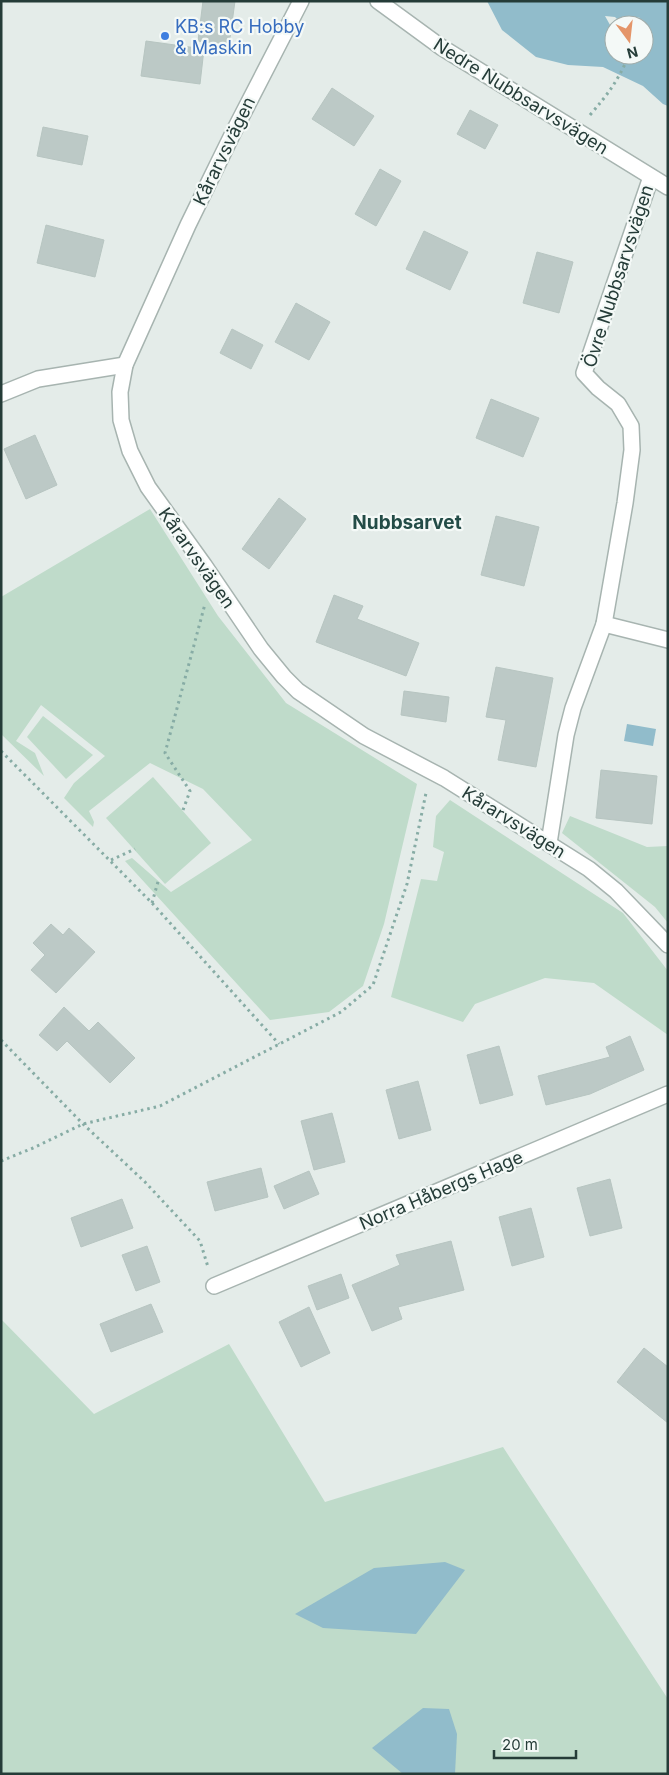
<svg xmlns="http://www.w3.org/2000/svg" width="669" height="1775" font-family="Inter,sans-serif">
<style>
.green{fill:#bfdbca}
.water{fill:#91bccb;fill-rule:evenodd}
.building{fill:#bcc9c6;stroke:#b7c5c1}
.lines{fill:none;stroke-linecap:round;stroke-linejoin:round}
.street-casing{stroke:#a7b4b0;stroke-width:18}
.path{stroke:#87aca5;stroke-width:3;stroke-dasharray:2.5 4;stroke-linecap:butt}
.street{stroke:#fff;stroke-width:15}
.shop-dot{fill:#3f7fe0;stroke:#f4f9f7;stroke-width:2}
.labels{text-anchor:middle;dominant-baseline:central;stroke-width:4.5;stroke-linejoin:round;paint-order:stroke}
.shop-label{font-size:18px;fill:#366cbe;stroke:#f4f9f7;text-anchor:start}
.street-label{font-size:18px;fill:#253c38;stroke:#f4f9f7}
.neighbourhood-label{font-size:19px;font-weight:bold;fill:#234c47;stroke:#f4f9f7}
</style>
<rect width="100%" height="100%" fill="#e4ece9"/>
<g class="green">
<path d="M150,509L218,616L286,703L417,784L384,924L363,986L329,1012L270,1020L125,861L132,858L171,892L252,840L203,789L150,763L89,811L94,822L93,827L64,798L74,783L105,756L41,705L16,741L35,753L44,776L1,734V597Z"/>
<path d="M43,716L93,755L66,779L27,737Z"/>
<path d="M153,777L211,843L165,884L106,818Z"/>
<path d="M450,800L623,913L668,971V1035L594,983L545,978L475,1004L463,1022L391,997L421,879L437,881L444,852L433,847L436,816Z"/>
<path d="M570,816L647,847L668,846V923L655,907L562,833Z"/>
<path d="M1,1319L94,1414L229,1344L325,1502L503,1447L668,1699V1774H1Z"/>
</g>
<g class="water">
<path d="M487,1H668V106L663,104L643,86L603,67L568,65L536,57L502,30ZM605,16L615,17L623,25H644L645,49L642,57L629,60L623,55H614V32Z"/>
<path d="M627,724L656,729L653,746L624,741Z"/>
<path d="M445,1562L465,1570L416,1634L323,1628L295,1614L374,1568Z"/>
<path d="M423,1708L449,1709L457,1734L455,1774H403L372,1748Z"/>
</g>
<g class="building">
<path d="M203,1H235L229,45L198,41Z"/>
<path d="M146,41L204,49L200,84L141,76Z"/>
<path d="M332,88L374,116L354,146L312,119Z"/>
<path d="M470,110L498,125L485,149L457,134Z"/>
<path d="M43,127L88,136L82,165L37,156Z"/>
<path d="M380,169L401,181L376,226L355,214Z"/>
<path d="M46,225L104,240L95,277L37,263Z"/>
<path d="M424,231L468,252L450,290L406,269Z"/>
<path d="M537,252L573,262L559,313L523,303Z"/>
<path d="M296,303L330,322L309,360L275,342Z"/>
<path d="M232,329L263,345L251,369L220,353Z"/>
<path d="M491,399L539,418L523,457L476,438Z"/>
<path d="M35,435L57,485L26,499L4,449Z"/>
<path d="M279,498L306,519L269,569L242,549Z"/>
<path d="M496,516L539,527L524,586L481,575Z"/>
<path d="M334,595L363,606L357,619L419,643L406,676L316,642Z"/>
<path d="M496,667L553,678L536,767L498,760L506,720L486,717Z"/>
<path d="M404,691L449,697L446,722L401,715Z"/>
<path d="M601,770L657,776L652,824L596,818Z"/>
<path d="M51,924L63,935L69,928L95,952L56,993L31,970L45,955L33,943Z"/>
<path d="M64,1007L89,1031L98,1022L135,1058L110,1083L67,1041L57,1051L39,1035Z"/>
<path d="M630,1036L644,1070L590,1094L546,1105L538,1076L610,1057L606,1047Z"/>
<path d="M499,1046L513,1095L480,1104L467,1055Z"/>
<path d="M418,1081L431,1130L399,1139L386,1090Z"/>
<path d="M332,1113L345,1162L314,1170L301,1121Z"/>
<path d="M261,1168L268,1197L215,1211L207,1182Z"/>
<path d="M309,1171L319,1194L284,1209L274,1186Z"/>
<path d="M610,1179L622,1228L590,1236L577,1188Z"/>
<path d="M122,1199L133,1228L81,1247L71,1218Z"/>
<path d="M531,1208L544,1257L512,1266L499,1217Z"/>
<path d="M451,1241L464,1290L398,1307L402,1319L372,1331L352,1285L400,1265L396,1255Z"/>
<path d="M147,1246L160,1282L136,1291L122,1255Z"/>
<path d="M341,1274L349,1298L317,1310L308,1286Z"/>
<path d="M151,1304L163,1332L111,1352L100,1324Z"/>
<path d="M309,1307L330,1353L301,1367L279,1322Z"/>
<path d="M644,1348L668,1367V1423L617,1382Z"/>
</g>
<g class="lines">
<g class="street-casing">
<g id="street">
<path d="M301,1L235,129L188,225L125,365L120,392L121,420L130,451L148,487L204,565L261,649L284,677L298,691L364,736L444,778L589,869L616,891L668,945"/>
<path d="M378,1L441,47L668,187"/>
<path d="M1,394L38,379L125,365"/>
<path d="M604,624L668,640"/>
<path d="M549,843L566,735L573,708L604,624L625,503L632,450L631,426L618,404L598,388L584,373L651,177"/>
<path d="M214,1286L668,1094"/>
</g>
</g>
<g class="path">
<path d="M590,115C608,94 618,81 629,55"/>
<path d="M1,751L152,903L279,1044"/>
<path d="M183,810L190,791L165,753L205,604"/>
<path d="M111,860L135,849"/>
<path d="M152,903L159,878"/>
<path d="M1,1040L83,1124L145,1182L200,1241L208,1267"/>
<path d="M1,1161L33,1148L83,1124L160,1106L341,1012L373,985L407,884L426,793"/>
</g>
<use href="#street" class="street"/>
</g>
<circle class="shop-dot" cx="165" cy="36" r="5"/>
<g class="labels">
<g class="shop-label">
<text x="175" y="26">KB:s RC Hobby<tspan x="175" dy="21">&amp; Maskin</tspan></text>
</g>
<g class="street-label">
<text transform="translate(521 96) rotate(32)">Nedre Nubbsarvsvägen</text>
<text transform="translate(224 151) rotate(-64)">Kårarvsvägen</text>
<text transform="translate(618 276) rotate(-72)">Övre Nubbsarvsvägen</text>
<text transform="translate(197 558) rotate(55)">Kårarvsvägen</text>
<text transform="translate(514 822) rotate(32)">Kårarvsvägen</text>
<text transform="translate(441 1190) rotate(-23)">Norra Håbergs Hage</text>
</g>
<g class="neighbourhood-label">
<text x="407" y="522">Nubbsarvet</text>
</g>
</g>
<rect width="669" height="1775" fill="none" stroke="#253c38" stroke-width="5"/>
<g transform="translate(629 40) rotate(165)"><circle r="24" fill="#f4f9f7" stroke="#a1adab"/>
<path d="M0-4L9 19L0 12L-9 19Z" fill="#e49569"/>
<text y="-8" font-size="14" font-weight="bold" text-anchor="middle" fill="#253c38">N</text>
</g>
<path d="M494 1750v8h82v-8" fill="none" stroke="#253c38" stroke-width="2.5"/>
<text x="502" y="1750" font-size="15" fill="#253c38" stroke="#f4f9f7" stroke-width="4" paint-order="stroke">20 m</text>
</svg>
